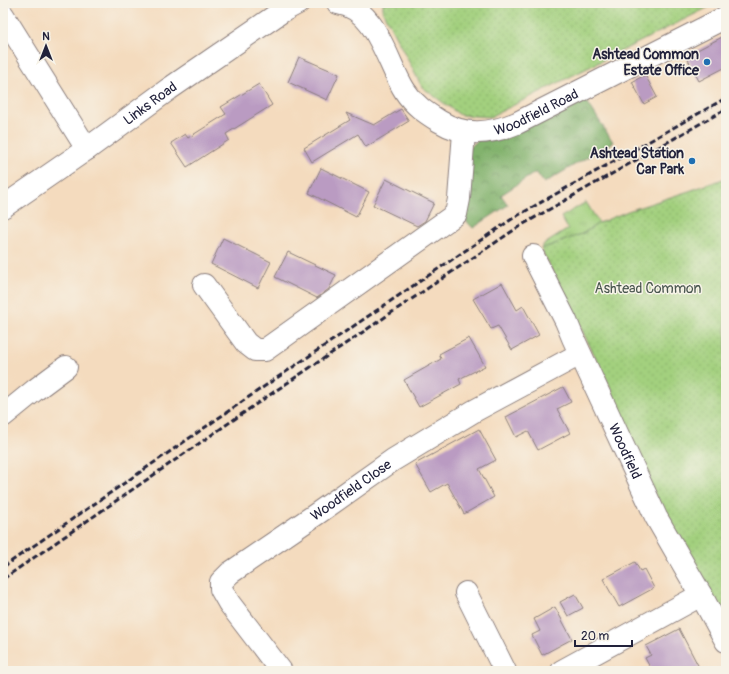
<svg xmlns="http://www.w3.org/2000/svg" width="729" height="674" font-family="Pangolin,sans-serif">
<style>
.grass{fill:url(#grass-tufts);stroke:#62795c}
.forest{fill:url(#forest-crowns);stroke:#526a54}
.park{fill:url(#park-dots);stroke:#62795c}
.building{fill:#ba9bc2}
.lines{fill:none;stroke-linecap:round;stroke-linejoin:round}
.minor-casing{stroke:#8b7e7c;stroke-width:24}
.minor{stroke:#fff;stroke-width:22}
.rail{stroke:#22223b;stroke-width:3;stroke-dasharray:6 3;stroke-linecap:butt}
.poi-dot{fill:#1f6fb2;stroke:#f7f3e8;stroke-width:1.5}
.labels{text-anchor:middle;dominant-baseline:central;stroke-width:3;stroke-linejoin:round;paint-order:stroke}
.poi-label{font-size:14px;font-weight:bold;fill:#22223b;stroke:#f7f3e8;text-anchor:end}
.street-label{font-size:14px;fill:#22223b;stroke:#f7f3e8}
.park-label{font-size:14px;fill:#49564f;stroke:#f7f3e8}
</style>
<defs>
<pattern id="grass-tufts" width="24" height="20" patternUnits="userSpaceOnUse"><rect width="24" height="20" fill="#a3d07e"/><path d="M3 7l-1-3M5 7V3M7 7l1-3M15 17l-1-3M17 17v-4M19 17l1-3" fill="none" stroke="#8cb26e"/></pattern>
<pattern id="forest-crowns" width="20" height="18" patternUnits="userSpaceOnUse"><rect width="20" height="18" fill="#82b26d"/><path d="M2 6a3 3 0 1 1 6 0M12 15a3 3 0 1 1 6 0" fill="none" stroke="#6a905b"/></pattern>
<pattern id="park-dots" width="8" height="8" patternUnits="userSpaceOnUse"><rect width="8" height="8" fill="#a3d07e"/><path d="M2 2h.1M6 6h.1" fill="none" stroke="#8cb26e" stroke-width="1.8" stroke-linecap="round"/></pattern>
</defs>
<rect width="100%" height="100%" fill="#f7f3e8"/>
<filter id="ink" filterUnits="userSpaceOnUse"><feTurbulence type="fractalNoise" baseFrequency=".025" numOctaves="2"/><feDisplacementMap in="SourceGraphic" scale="8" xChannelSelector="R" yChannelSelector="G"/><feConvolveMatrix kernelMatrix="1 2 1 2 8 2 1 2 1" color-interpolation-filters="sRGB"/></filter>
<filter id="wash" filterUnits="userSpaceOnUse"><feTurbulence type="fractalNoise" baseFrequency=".012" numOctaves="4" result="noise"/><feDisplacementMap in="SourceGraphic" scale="16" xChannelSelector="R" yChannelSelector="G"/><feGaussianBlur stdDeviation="0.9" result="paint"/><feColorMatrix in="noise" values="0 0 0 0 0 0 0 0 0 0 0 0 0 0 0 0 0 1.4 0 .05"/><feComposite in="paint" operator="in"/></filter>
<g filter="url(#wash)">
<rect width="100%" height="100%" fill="#f4dbbe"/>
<path class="grass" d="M586,202L599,223L582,234L541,249L543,245L568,229L561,217Z"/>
<path class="forest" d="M584,97L613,142L544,183L536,172L501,195L508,205L473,228L460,215L469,148L483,136Z"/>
<g class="park">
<path d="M383,3H717L490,117L460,115L422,87L383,12Z"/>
<path d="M726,178V623L651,487L609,384L541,249L582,234L599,223L628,211L689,191Z"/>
</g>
<g id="blocks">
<g class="building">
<path d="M726,35V67L699,81L686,56Z"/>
<path d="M299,57L339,74L327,100L288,82Z"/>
<path d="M645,75L657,97L644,104L632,82Z"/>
<path d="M259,84L272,105L226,134L229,140L187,167L171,143L185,134L188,138L226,114L221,107Z"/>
<path d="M401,109L409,121L366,147L358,134L312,162L304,148L350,120L346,113L374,125Z"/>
<path d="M321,168L369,192L356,217L309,193Z"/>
<path d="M386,179L434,203L425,221L417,226L373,205Z"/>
<path d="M223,238L271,262L258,288L211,264Z"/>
<path d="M288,252L336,275L329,289L317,298L275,277Z"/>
<path d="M502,283L517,310L523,306L539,335L512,350L498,326L491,329L473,299Z"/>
<path d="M469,338L485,366L459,379L461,384L419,407L404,380L441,359L439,354Z"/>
<path d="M563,387L571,402L557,409L570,433L538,450L528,431L516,437L506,417Z"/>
<path d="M479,429L496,460L479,469L494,497L464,514L447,483L431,492L415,464Z"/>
<path d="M635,562L640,571L644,569L654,588L619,607L603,579Z"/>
<path d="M575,594L583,608L568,616L560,602Z"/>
<path d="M555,607L572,639L542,655L532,635L540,631L534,619Z"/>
<path d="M679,629L701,671H652L645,658L651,655L646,646Z"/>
</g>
</g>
</g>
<g filter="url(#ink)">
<use href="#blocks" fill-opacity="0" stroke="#8b7e7c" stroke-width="1"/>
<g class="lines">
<g class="minor-casing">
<g id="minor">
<path id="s1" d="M338,3C377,8 387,64 405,91C414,105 426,113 439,121C465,137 490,134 517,123L726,17"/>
<path d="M3,15L87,149"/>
<path id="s2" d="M3,207L87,149L169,89L281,12L298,3"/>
<path id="s3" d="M533,256L566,321L573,338L656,517L701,595L726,641"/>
<path d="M204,285L246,343L255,350H265L456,214L459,199L464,132"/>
<path d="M3,416L35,390L66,367"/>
<path d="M466,593L505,671"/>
<path id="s4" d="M281,671L229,603L221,589V582L230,573L318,513L393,460L474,411L580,354"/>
<path d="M562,671L701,595"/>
</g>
</g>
<use href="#minor" class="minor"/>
<g class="rail">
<path d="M3,567L259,390L515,217L726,98"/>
<path d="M3,579L265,398L520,226L726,109"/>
</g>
</g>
</g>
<g class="poi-dot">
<circle cx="707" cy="62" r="4"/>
<circle cx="692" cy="161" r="4"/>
</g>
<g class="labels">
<g class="poi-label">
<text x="699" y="54">Ashtead Common<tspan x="699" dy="16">Estate Office</tspan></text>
<text x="684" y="153">Ashtead Station<tspan x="684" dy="16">Car Park</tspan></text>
</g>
<g class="street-label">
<text stroke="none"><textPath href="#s2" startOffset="180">Links Road</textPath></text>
<text stroke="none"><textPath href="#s1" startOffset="264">Woodfield Road</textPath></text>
<text stroke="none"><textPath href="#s3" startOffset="216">Woodfield</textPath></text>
<text stroke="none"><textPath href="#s4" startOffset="268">Woodfield Close</textPath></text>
</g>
<g class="park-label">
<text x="648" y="288">Ashtead Common</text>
</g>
</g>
<rect width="729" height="674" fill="none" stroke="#f7f3e8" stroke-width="16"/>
<g transform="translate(46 46)" stroke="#f7f3e8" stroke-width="3" paint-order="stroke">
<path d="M0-3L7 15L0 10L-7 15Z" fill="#22223b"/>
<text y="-6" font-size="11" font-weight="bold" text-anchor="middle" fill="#22223b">N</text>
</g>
<path d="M575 640v6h57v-6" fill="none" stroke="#22223b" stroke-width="2"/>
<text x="581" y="640" font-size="12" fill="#22223b" stroke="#f7f3e8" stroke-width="3" paint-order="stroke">20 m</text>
</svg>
